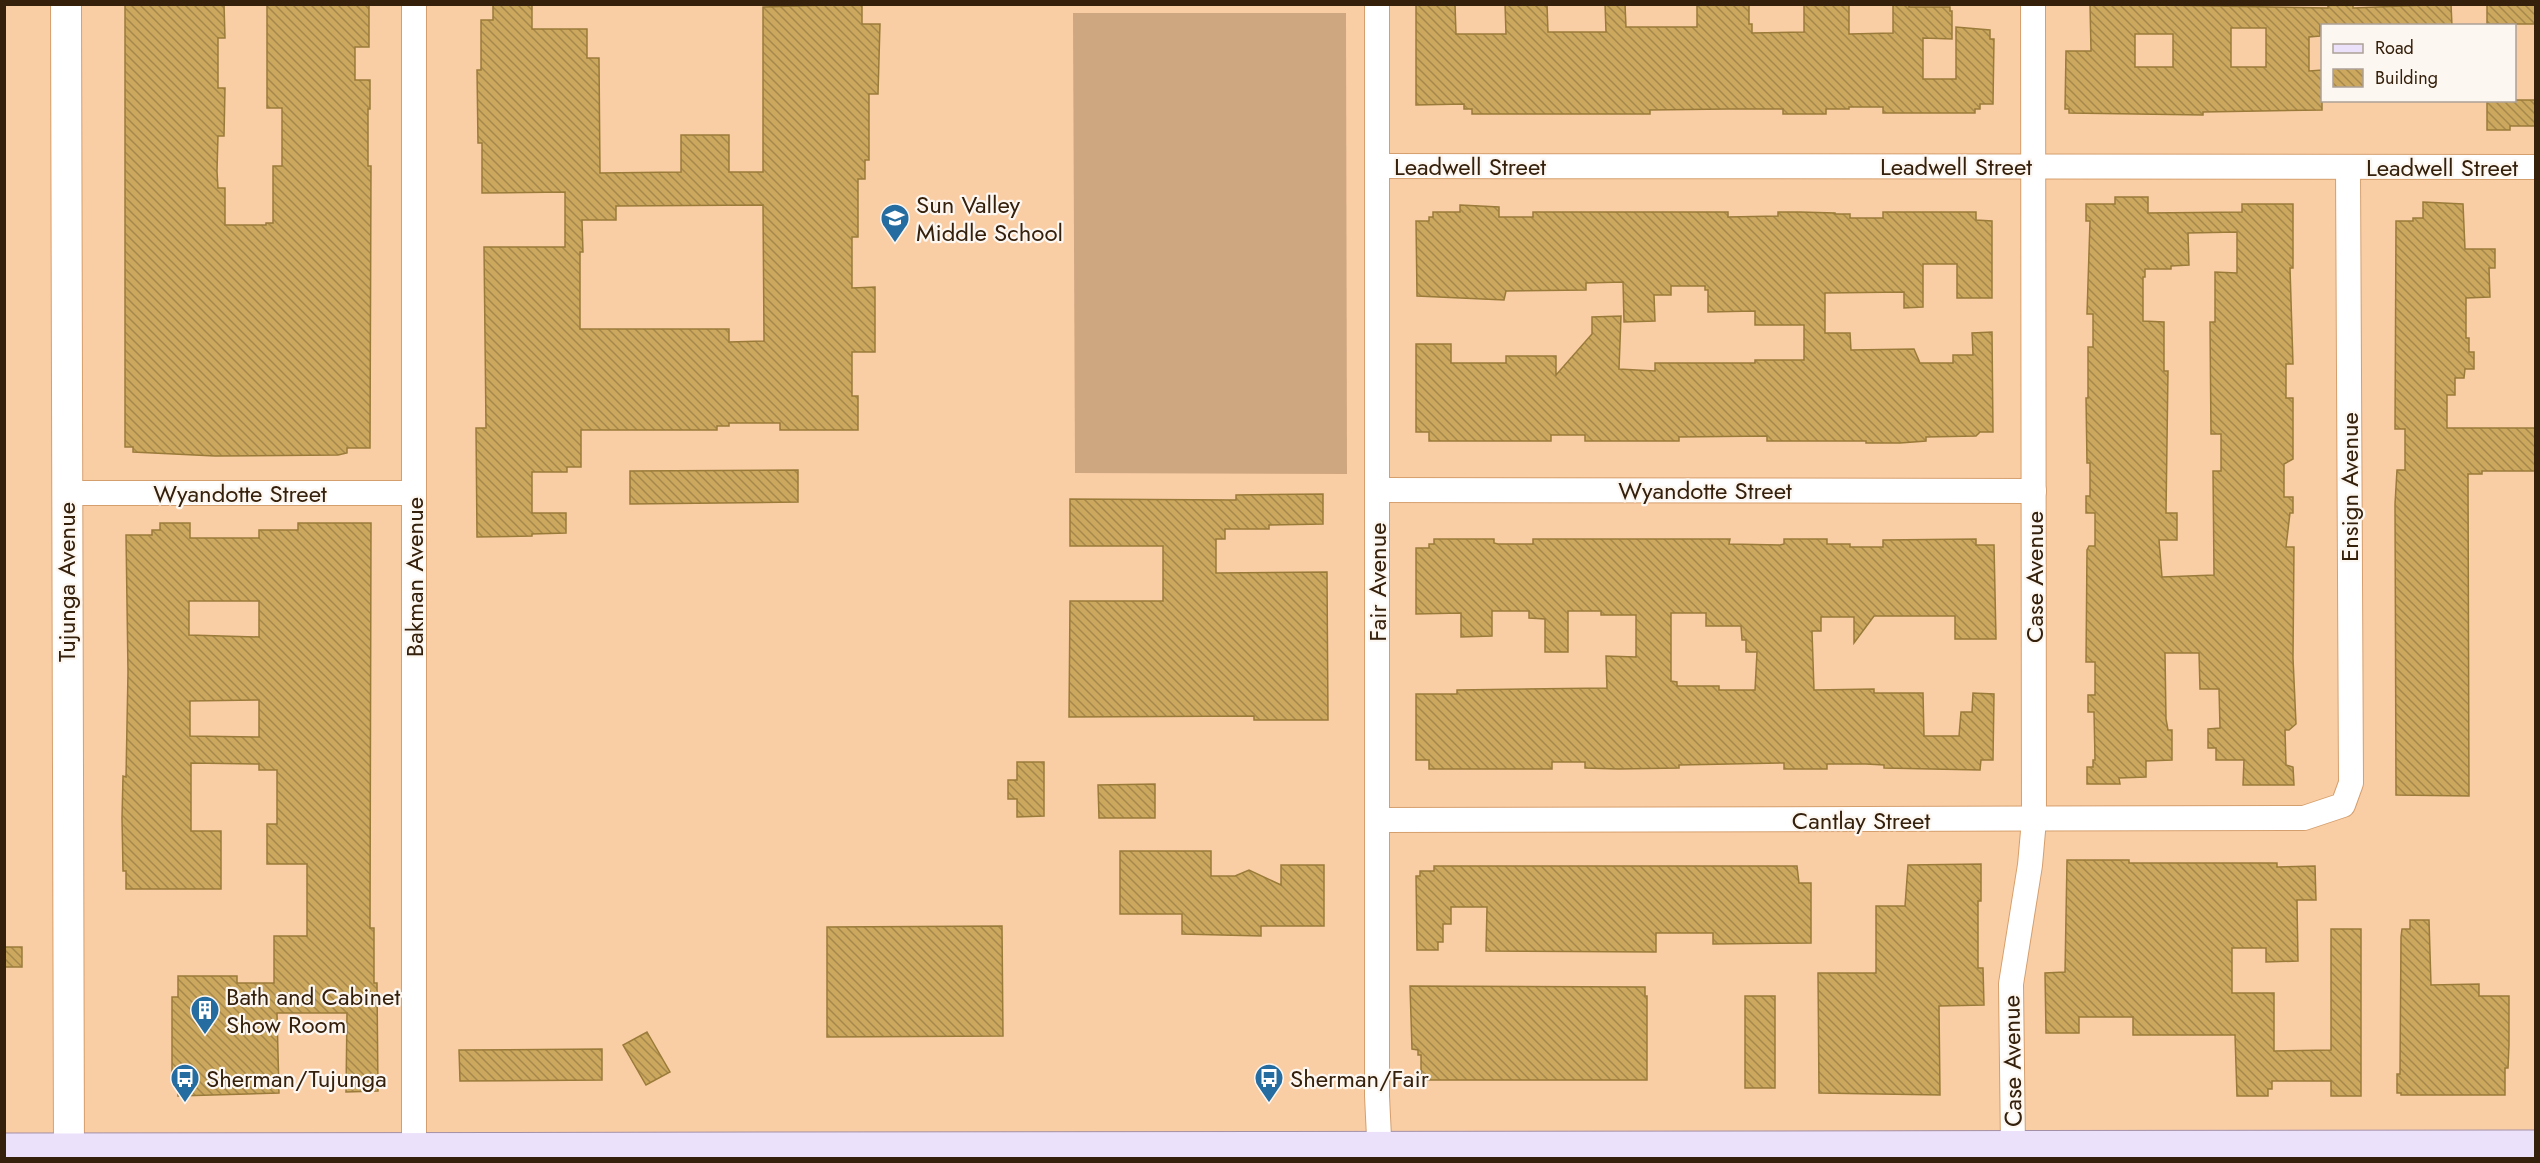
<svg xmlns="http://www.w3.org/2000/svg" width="2540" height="1163" font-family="Jost,sans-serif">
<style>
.pitch{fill:#cea680}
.building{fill:url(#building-back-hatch);stroke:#9a7b3a;stroke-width:1.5;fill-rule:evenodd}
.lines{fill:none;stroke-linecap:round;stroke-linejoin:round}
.minor-casing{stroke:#d59f6d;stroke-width:26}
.tertiary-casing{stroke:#d59f6d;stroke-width:32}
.primary-casing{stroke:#a490a6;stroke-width:35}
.minor{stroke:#fff;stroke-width:24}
.tertiary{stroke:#fff;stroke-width:30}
.primary{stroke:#ece1fb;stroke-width:33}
.labels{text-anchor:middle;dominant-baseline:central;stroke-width:4.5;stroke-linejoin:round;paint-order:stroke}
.street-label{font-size:24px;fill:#35200b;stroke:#fdf7f2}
.poi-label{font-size:24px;fill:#35200b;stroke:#fdf7f2;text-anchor:start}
</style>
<defs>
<pattern id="building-back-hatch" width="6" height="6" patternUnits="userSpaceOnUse" patternTransform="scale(1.5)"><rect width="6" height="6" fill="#cca85e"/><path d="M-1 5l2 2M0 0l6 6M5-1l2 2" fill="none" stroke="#a6884c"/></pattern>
</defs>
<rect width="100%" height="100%" fill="#facea5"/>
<path class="pitch" d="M1073,13H1346L1347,474L1075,473Z"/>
<g class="building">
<path d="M125,4H224L225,38H218V88H225L224,136H218L217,171L218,188H225V225H266V223H273V166H282V108H267V4H369V47H355V80H370V109H368V166H371L370,448H347V453L338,455L215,456L133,452V447H125Z"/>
<path d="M493,4H532V29H587V58H599L600,173L681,172V135H729V172H763V7L862,4V24H880L878,94H869V160H865V179H858V237H852V288L875,287V352H852V396H858V430H780V423H729V426H717V430H581V467H567V472H532V513H566V533L532,534V536L477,537L476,428H486L484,247H565V192L482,193V143H478L477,70H481V20H493ZM763,205L764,341L729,342V329H580V252H583L582,220H616V206Z"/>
<path d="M1416,4H1455L1456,34H1506L1505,4H1547L1548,32H1606L1605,4H1625L1626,27H1697V4H1749V24H1752V33L1804,32V4H1849V34L1893,33V4H1909V7H1950V11H1952V39L1923,38V79H1956V27L1990,30V39H1994L1993,104H1980V109H1975V113H1883V107H1849V109H1826V114H1783V109H1727L1650,110V114H1472V109H1464V104L1416,105Z"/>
<path d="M2090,4L2328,8V4H2353V8L2451,4L2452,26H2320V36L2309,37V71L2322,70V110L2203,112V115L2069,113V109H2065L2066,51H2091ZM2231,28H2266V67H2231ZM2135,34H2173V67H2135Z"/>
<rect x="2487" y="4" width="48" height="20"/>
<path d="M2487,100H2535V126H2510V130H2487Z"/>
<path d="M2115,197H2148V213L2242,212V204H2293V268H2290L2293,364H2286V398H2293V459L2284,464V497H2293V513H2290L2286,547H2294L2293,658L2296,724L2289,730H2285L2286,765L2293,767L2294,785H2243L2244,760H2216V748H2208V729L2220,728L2219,689H2200L2199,653H2165L2166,719L2168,730H2172V760L2146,761V777L2119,778L2120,784H2087V767H2093V760H2095L2094,712H2088V695H2095V662H2086L2087,550L2089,546H2095V513H2086V496H2090V463H2087L2086,398H2088V347H2093V314H2087L2090,221H2086V204H2115ZM2237,232V273L2215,272V322H2210L2211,434H2221V471H2213L2214,575L2162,577L2159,540H2177V513H2166L2168,371H2164V322L2143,321V277H2145V269H2171V266L2189,265L2188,233Z"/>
<path d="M2423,202L2463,204L2465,249H2495V268H2489L2490,297L2466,298V338H2469V352H2474V369H2465L2464,378H2455V395H2447V428H2535V471H2482V474H2468L2469,796L2396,795L2395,504L2397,470H2405V429H2395L2396,221H2413V218H2423Z"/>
<path d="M1460,205L1499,207V217H1533V212H1728V217L1778,216V212H1800L1835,213V214H1850V218H1883V212H1976V220L1992,221V298H1957V264H1923V307L1904,308V292L1825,293V333H1850L1851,350L1914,349L1920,363H1953V355H1973L1972,333L1992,332L1993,432H1980L1976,436L1926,437V441L1900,443H1866V441H1767V436L1679,437V441H1585V435H1551V441H1429V432H1416V344H1451V363H1506V356H1556V375L1592,334V317L1621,316L1619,369L1655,371V363H1755V360H1804V325H1755V311L1708,312V290H1705V286H1671V295H1654L1655,321L1624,322L1623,282L1586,283V290L1506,291L1504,300L1417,296L1416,221H1429V217H1433V212H1460Z"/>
<path d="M798,470V502L630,504V471Z"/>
<path d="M1323,494V524L1269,525V529H1225V539H1216V573L1327,572L1328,720H1254V716L1069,717L1070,601H1163V546H1070V499L1236,500V495Z"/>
<path d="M160,523H190V538H259V530H298V523H371L370,928H374V983H377L378,1091L346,1092L347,1013H277L279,1093L178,1096V1074H172V997H178V976H237V983H274V936H307V864H267V824H277V770H259V764L191,763V831H221V889H126V871H123L122,818L123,776L126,777L128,672L126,535H152V530H160ZM189,601H259V637L189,635ZM259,700V737L190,736V701Z"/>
<path d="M1434,539H1494V543L1498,544H1533V539H1730L1729,544L1780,545L1784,544V539H1827V544H1850V547H1883V540L1976,539V545H1994L1996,639H1955V616H1874L1854,643V617H1821V631H1812L1814,690L1874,689V693H1923L1924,736H1959L1961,712H1972L1973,693L1994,694L1993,760H1981L1980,770L1884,768V765L1866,764H1827V769H1784V763L1679,765V768L1618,769L1585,768V762H1552V769H1429V760H1416V694H1457V690L1607,688L1606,656L1636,657V615H1601V611H1568V652H1545V619L1529,618V611H1492V636L1461,637V613L1416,614V548H1429V544H1434ZM1671,613H1706V626H1741L1742,640H1746V652H1757L1755,690H1719V686H1677V682L1671,681Z"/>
<path d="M1017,762H1044V816L1017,817V799H1008V780H1017Z"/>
<path d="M1155,784V818H1099L1098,785Z"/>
<path d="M1120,851H1211V876H1235L1249,870L1281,885V865H1324V926H1261V936L1182,934V914H1120Z"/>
<path d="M2067,860H2129V863H2277V867L2315,866L2316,900H2297L2298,961L2266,962V948H2232V993H2274V1051L2331,1050V929H2361V1096H2331V1081H2272V1089H2268V1096H2237L2235,1035H2133V1017H2079V1033H2046L2045,973L2065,972Z"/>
<path d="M1981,864V901H1978V968H1983L1984,1005L1939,1006L1940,1095L1819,1093L1818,973H1876V906H1905L1908,865Z"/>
<path d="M1434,866H1797L1799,883H1811V943L1713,944V933H1656V952L1486,951L1487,907H1451V924H1443V942H1438V950H1417L1416,876H1420V871H1434Z"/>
<path d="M2410,920H2429L2431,985L2479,984V996H2509V1045L2508,1068H2505V1095H2401V1093H2397V1074H2400L2401,937L2402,929H2410Z"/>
<path d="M1002,926L1003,1036L827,1037V927Z"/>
<rect x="4" y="947" width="18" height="20"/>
<path d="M1410,986L1645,987V996H1647V1080H1421V1055H1418V1050L1412,1049Z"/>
<rect x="1745" y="996" width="30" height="92"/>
<path d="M647,1032L670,1072L646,1085L623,1045Z"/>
<path d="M602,1049V1080L460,1081L459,1050Z"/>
</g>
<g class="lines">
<g class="minor-casing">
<g id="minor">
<path d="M414,4V1149"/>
<path d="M1377,4V1096L1380,1158"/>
<path d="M1377,166L2536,167"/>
<path d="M1377,490L2034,491"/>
<path d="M65,493H414"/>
<path d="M1377,820L2304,818L2343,805L2351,783L2348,167"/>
<path d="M2013,1148L2011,984L2030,865L2034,820L2033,4"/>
</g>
</g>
<g class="tertiary-casing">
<path id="tertiary" d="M66,4L69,1158"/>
</g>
<g class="primary-casing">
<path id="primary" d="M4,1150L2536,1147"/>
</g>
<use href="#minor" class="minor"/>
<use href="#tertiary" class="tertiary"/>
<use href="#primary" class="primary"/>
</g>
<defs>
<g id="school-pin" transform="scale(1.5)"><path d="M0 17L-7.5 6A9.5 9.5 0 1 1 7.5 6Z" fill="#256da1" stroke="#fdf7f2"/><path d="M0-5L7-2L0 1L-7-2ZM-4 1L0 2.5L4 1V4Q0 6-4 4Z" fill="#fff"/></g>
<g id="building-pin" transform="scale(1.5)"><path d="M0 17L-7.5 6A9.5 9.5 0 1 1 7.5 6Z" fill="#256da1" stroke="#fdf7f2"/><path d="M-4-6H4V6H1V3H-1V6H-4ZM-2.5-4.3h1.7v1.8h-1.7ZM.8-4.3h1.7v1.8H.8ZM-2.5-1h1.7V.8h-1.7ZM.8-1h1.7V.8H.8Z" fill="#fff"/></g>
<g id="bus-pin" transform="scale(1.5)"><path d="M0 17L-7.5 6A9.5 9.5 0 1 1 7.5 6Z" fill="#256da1" stroke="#fdf7f2"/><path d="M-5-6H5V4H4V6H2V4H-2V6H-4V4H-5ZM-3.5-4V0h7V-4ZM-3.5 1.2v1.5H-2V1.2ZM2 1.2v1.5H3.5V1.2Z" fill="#fff"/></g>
</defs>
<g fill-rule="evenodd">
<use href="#school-pin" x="895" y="218"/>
<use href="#building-pin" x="205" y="1010"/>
<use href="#bus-pin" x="185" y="1078"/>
<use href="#bus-pin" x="1269" y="1078"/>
</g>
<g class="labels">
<g class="street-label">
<text x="1470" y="166">Leadwell Street</text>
<text x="1956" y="166">Leadwell Street</text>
<text x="2442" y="167">Leadwell Street</text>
<text transform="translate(2349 487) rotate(-90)">Ensign Avenue</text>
<text x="1705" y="490">Wyandotte Street</text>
<text x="240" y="493">Wyandotte Street</text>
<text transform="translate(414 577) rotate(-90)">Bakman Avenue</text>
<text transform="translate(2034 577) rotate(-90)">Case Avenue</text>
<text transform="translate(66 582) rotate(-90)">Tujunga Avenue</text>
<text transform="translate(1377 582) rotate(-90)">Fair Avenue</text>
<text x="1861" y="820">Cantlay Street</text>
<text transform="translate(2012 1061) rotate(-91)">Case Avenue</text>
</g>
<g class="poi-label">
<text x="916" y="204">Sun Valley<tspan x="916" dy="28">Middle School</tspan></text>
<text x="226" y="996">Bath and Cabinet<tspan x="226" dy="28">Show Room</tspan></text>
<text x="206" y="1078">Sherman/Tujunga</text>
<text x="1290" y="1078">Sherman/Fair</text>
</g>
</g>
<rect width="2540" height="1163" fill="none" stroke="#35200b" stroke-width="12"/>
<rect x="2321" y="24" width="195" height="78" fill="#fdf7f2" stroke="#ada196" stroke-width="1.5"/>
<rect x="2333" y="44" width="30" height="9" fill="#ece1fb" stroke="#ada196" stroke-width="1.5"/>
<text x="2375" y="54" font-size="18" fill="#35200b">Road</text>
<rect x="2333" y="69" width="30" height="18" fill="url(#building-back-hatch)" stroke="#ada196" stroke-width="1.5"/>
<text x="2375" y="84" font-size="18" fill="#35200b">Building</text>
</svg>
